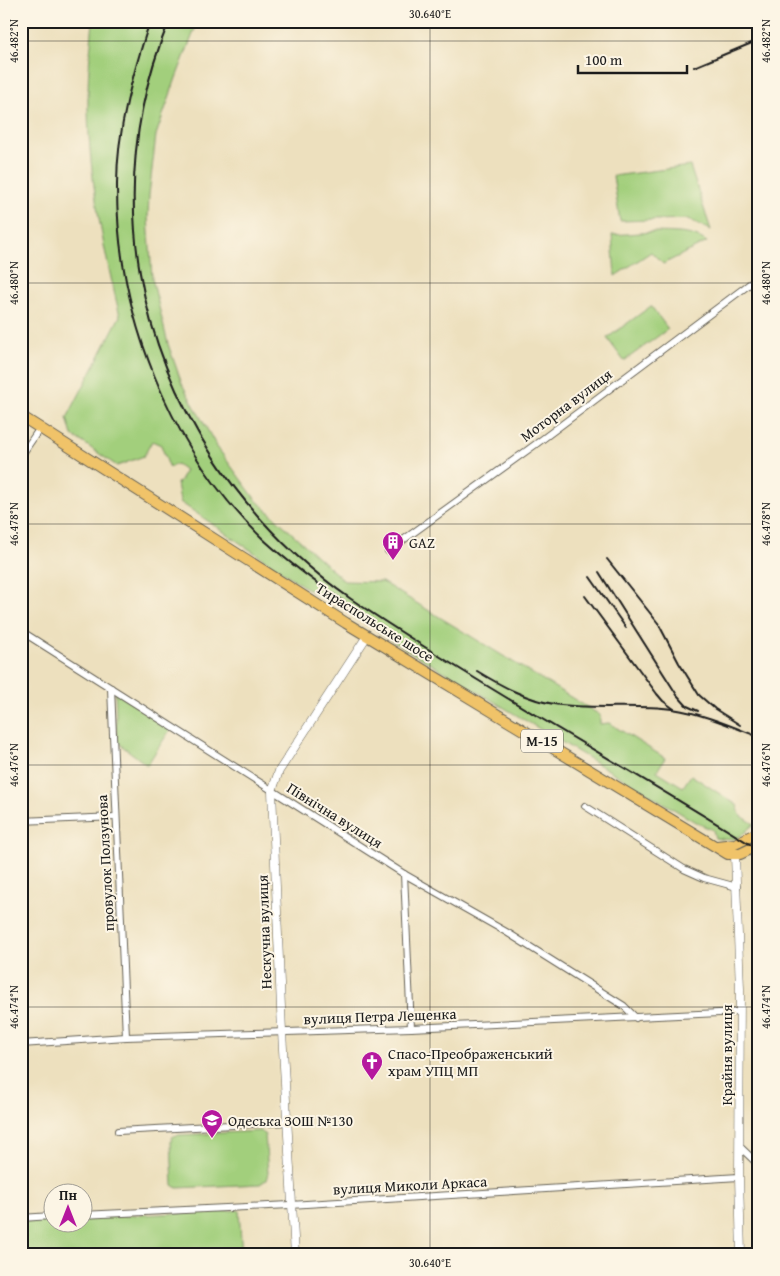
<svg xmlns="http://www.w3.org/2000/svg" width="780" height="1276" font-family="'Gentium Book Plus',serif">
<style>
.green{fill:#a2cf7c;stroke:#5f764c}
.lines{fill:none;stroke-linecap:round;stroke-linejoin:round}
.minor-casing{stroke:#656155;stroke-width:8}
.tertiary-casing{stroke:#656155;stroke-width:9}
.primary-casing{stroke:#656155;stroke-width:12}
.minor{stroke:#fff;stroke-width:6}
.tertiary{stroke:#fff;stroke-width:8}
.primary{stroke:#f0c369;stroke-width:10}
.rail{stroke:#1c1c1c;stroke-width:2}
.ticks{fill:none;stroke:#1c1c1c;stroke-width:1;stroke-opacity:0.45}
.labels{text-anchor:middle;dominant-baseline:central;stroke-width:4;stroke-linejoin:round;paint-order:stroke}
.shield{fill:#fcf5e5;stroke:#5f5d58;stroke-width:1}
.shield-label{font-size:14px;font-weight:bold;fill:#1c1c1c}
.street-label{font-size:15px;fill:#1c1c1c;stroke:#fcf5e5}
.poi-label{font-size:15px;fill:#1c1c1c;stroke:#fcf5e5;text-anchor:start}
.neatline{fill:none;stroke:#1c1c1c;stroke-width:2}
.ticks-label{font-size:12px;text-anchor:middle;fill:#1c1c1c}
</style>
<rect width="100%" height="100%" fill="#fcf5e5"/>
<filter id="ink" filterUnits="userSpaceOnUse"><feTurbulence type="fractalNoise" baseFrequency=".02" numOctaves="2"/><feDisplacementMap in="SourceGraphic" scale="10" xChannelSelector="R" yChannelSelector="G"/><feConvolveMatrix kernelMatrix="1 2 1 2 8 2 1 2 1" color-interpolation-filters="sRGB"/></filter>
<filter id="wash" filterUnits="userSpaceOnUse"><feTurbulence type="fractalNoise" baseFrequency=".0096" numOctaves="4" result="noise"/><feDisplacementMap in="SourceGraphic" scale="20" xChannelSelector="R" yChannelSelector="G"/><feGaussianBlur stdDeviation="1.12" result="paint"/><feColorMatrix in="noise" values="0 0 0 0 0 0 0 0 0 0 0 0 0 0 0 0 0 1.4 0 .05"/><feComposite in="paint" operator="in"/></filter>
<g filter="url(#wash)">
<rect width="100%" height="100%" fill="#ede0be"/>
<g class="green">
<path d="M93,21H198L176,78L156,135L149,195L148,217L152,278L168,344L182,384L217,447L256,500L344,581L382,582L600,715V724L609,723L665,758L657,771L683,787L691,775L737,805L740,815L754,824C737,839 738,842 715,838L713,830L697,823L379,633L377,629L351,610L309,590L180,502L177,483L180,481L185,470L177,464L169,467L161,445L152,441L144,456L117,466L72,435L67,418L120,316C102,243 87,169 88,94C88,70 91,45 93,21Z"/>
<path d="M690,166L711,230L688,219L620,221L613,176Z"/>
<path d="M654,232C672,233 692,231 707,242L663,264L651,252L615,276L612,235Z"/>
<path d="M651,306L668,329L624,361L607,338Z"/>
<path d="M115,691L172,727L147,765L117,742Z"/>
<path d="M261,1131L265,1135L268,1173L266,1180L260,1184L177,1188L173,1185L171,1141L173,1136L180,1135Z"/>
<path d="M239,1210L242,1255H21V1221L52,1220V1224H82L83,1218Z"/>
</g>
</g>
<g filter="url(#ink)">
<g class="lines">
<g class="minor-casing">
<g id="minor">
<path d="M21,456L40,428"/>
<path d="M388,551L536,444L759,277"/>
<path d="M21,631L404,874L508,933L624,1006L636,1018"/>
<path d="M111,688L126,1037"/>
<path d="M585,806L684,869L704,878L737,887"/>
<path d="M21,821L116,817"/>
<path d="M404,874L411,1028"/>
<path d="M21,1044L126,1037L411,1028L740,1012"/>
<path d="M118,1131L288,1122"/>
<path d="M740,1147L759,1165"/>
<path d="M82,1215L290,1205L739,1177"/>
<path d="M21,1218L52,1216"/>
</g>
</g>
<g class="tertiary-casing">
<g id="tertiary">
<path d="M735,855L740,989L739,1177L741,1255"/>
<path d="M295,1255L282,1032L272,791L279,771L367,636"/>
</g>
</g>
<g class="primary-casing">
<g id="primary">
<path d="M21,416L346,623L728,854H740L759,845"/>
<path d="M717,846L735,844L759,832"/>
</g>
</g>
<use href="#minor" class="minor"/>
<use href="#tertiary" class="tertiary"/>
<use href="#primary" class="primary"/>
<g class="rail">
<path d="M150,21C133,73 117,129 117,184C116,312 169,449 263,539C290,564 319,585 350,606"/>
<path d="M169,21C136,101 126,187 140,273C162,404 242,523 351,599C392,627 434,653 476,679C570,737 666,791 759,850"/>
<path d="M694,67L759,40"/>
<path d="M607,559L658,623L679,663L699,695L715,709L740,725"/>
<path d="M599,572L677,695L687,706L698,711"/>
<path d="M590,577L626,628"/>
<path d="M585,596L657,694L663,701L674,709"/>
<path d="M477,671C500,685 527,700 554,704C591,710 633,704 672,709C701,713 731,726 759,737"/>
</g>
</g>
</g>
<path class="ticks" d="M430,21V1255M21,41H759M21,283H759M21,524H759M21,765H759M21,1007H759M21,1248H759"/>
<defs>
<g id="building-pin" transform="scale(1.125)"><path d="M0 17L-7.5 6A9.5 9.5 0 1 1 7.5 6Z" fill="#b5179e" stroke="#fcf5e5"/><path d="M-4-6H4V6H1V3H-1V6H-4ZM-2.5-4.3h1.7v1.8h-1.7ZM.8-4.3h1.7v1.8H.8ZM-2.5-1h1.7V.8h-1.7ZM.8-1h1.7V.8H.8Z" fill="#fff"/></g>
<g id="church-pin" transform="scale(1.125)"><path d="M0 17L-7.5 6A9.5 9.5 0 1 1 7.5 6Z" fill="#b5179e" stroke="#fcf5e5"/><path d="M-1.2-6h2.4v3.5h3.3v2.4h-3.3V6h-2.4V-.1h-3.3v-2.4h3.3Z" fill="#fff"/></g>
<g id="school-pin" transform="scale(1.125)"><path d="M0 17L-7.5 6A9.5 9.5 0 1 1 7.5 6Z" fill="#b5179e" stroke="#fcf5e5"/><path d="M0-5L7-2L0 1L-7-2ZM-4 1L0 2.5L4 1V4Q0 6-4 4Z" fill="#fff"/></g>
</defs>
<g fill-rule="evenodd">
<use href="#building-pin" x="393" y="542"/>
<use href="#church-pin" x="372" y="1062"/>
<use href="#school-pin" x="212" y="1120"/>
</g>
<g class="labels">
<rect class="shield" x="521" y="729.5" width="42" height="23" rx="4"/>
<g class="shield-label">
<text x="542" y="741">М-15</text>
</g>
<g class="street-label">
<text transform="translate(566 405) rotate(-37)">Моторна вулиця</text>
<text transform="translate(375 622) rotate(32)">Тираспольське шосе</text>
<text transform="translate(335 815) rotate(32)">Північна вулиця</text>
<text transform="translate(105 863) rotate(-93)">провулок Ползунова</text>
<text transform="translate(264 932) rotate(-92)">Нескучна вулиця</text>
<text transform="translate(380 1016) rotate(-2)">вулиця Петра Лещенка</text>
<text transform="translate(726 1055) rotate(-90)">Крайня вулиця</text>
<text transform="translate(410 1185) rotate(-3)">вулиця Миколи Аркаса</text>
</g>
<g class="poi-label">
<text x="409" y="542">GAZ</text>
<text x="388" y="1053">Спасо-Преображенський<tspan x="388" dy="17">храм УПЦ МП</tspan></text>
<text x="228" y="1120">Одеська ЗОШ №130</text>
</g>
</g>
<rect width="780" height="1276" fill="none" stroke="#fcf5e5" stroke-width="55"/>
<g transform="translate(68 1208)"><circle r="24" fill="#fcf5e5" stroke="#a29e95"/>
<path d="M0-4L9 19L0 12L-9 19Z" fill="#b5179e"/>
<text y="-8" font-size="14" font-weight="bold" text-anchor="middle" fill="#1c1c1c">Пн</text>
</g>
<path d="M578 65v8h109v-8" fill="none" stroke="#1c1c1c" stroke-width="2.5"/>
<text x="585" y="65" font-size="15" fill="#1c1c1c" stroke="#fcf5e5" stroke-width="4" paint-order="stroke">100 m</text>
<rect x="28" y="28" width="724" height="1220" class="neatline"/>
<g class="ticks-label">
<text x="430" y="18">30.640°E</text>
<text transform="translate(14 41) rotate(-90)" y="4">46.482°N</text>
<text transform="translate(766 41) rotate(-90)" y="4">46.482°N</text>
<text transform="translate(14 283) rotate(-90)" y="4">46.480°N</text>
<text transform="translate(766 283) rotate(-90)" y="4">46.480°N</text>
<text transform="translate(14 524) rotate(-90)" y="4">46.478°N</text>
<text transform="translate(766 524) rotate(-90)" y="4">46.478°N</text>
<text transform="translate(14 765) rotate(-90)" y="4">46.476°N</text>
<text transform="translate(766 765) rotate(-90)" y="4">46.476°N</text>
<text transform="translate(14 1007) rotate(-90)" y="4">46.474°N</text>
<text transform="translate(766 1007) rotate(-90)" y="4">46.474°N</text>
<text x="430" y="1267">30.640°E</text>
</g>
</svg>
